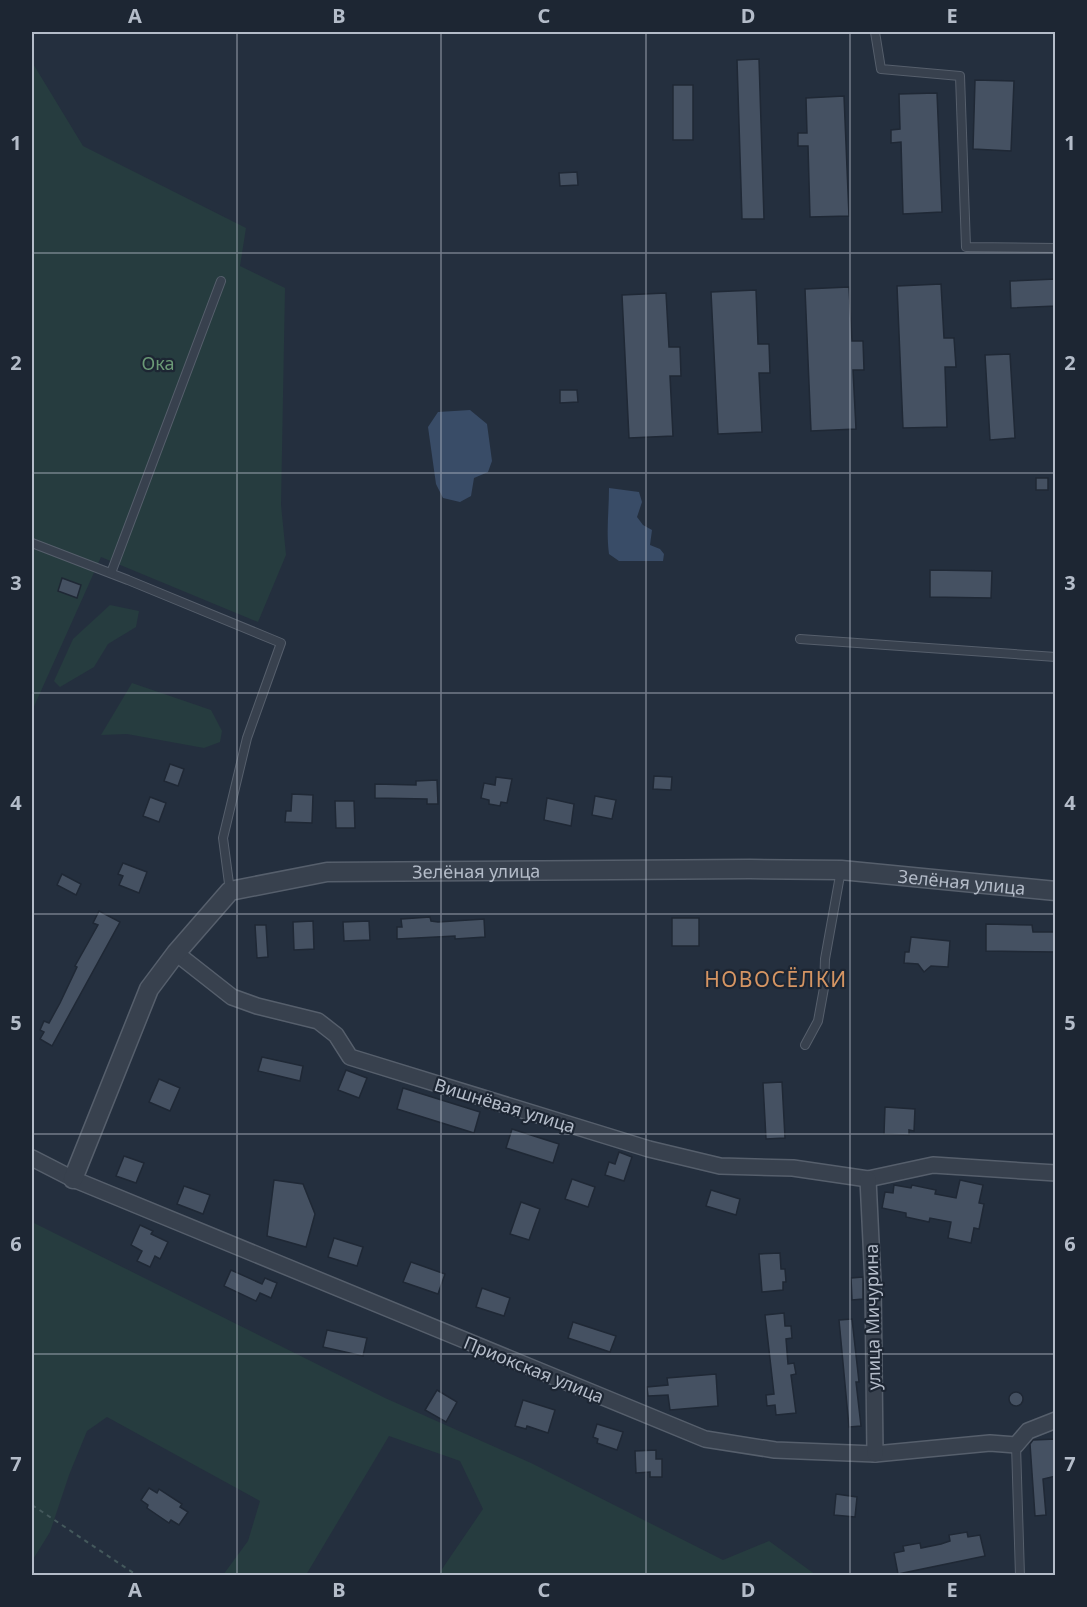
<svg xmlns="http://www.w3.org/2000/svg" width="1087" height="1607" font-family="'Noto Sans',sans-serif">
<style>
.green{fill:#263c3f}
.water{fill:#394c67}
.building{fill:#455162;stroke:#1f2835;stroke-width:1.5}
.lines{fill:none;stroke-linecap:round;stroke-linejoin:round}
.service-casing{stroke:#565f6c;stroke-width:10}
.minor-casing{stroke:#565f6c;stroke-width:18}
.tertiary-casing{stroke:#565f6c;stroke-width:21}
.path{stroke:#44595c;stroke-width:2;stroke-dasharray:4.5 4.5;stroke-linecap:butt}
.service{stroke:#38414e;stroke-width:8}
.minor{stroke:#38414e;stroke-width:15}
.tertiary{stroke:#38414e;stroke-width:18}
.grid{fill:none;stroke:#b4bcc9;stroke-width:1.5;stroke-opacity:0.55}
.labels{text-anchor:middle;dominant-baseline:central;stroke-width:4.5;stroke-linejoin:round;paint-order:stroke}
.park-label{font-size:18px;fill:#6b9a76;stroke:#1d2633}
.street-label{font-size:18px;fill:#b4bcc9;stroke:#1d2633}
.quarter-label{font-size:21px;letter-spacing:1.5px;fill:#d59563;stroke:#1d2633}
.neatline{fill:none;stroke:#b4bcc9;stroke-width:2}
.grid-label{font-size:20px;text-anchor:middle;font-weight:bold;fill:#b4bcc9}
</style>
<rect width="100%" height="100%" fill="#242f3e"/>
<g class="green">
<path d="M32,62L83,146L246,228L240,266L285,288L281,505L286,555L258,622L101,557L32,711Z"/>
<path d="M110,605L139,611L136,627L108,644L94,667L60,687L54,681L73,639Z"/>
<path d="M132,683L211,710L222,731L220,742L204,748L127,734L101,735Z"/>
<path d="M32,1222L385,1398L531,1463L723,1560L769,1541L816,1575H438L483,1509L460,1461L389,1436L306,1575H223L248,1541L260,1501L107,1417L87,1431L69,1475L50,1532L32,1561Z"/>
</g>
<g class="water">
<path d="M470,410L487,424L492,461L488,472L474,478L471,496L460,502L443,498L436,484L428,427L438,412Z"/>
<path d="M609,488L639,492L642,502L637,517L643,525L652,530L650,545L660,549L664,554L663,561H619L609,554C606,531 609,511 609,488Z"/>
</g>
<g class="building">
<path d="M759,59L764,219H742L737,60Z"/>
<path d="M975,80L1014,81L1011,151L973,149Z"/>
<rect x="673" y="85" width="20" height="55"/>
<path d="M937,93L942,212L903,214L901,142L891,143V130L900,129L899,94Z"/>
<path d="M844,96L849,216L810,217L808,146H798V133H807L806,98Z"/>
<path d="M577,172L578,185L560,186L559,173Z"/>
<path d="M1056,279V306L1011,308L1010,281Z"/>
<path d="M941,284L944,338H954L956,367H945L947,427L903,428L897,286Z"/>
<path d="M849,287L852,341H863L864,370H853L856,429L811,431L805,289Z"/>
<path d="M756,290L758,344H769L770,373H759L762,432L718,434L711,292Z"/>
<path d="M666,293L669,347H680L681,376H670L673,436L629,438L622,295Z"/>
<path d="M1010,354L1015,438L990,440L985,355Z"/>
<path d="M560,390H577L578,402L560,403Z"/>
<rect x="1036" y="478" width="12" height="12"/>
<path d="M930,570L992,571L991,598L930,597Z"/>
<path d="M62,578L81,585L77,598L58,591Z"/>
<path d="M170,764L184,769L178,786L164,781Z"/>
<path d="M654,776L672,777L671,790L653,789Z"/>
<path d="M496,777L512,779L507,803L501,802L500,806L489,804V800L481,798L484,783L495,785Z"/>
<path d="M437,780L438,804H427V799L375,798V784L416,785V781Z"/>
<path d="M292,794L313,795L312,823L285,822L286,811H291Z"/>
<path d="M595,796L616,800L612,819L592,815Z"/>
<path d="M150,797L166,803L159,822L143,816Z"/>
<path d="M547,798L574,804L571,826L544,820Z"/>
<path d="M335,801H354L355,828H336Z"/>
<path d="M123,863L147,872L139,893L119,885L123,876L118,874Z"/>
<path d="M62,874L81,884L76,895L57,885Z"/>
<path d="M99,911L120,922L52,1046L40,1039L44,1032L40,1030L44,1021L49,1023L60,1003L77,967L75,966L98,925L93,923Z"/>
<path d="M430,917L431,921L438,922L484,919L485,937L455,939V936L397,939V927H402L401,919Z"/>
<rect x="672" y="918" width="27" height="28"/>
<path d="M313,921L314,949L294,950L293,922Z"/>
<path d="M369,921L370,940L344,941L343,922Z"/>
<path d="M986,924L1032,925L1033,932H1056V952L986,951Z"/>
<path d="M255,925H266L268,957L257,958Z"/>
<path d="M911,937L950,941L948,967L931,966L924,972L918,964L904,963L905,952H909Z"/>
<path d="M262,1057L303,1066L300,1081L258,1071Z"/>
<path d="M346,1070L367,1078L359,1098L338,1090Z"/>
<path d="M159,1079L180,1088L170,1111L149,1102Z"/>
<path d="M782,1082L785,1138L766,1139L763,1083Z"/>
<path d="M403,1088L480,1112L474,1133L397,1109Z"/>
<path d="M885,1107L915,1109L914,1131L909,1130V1135L884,1134Z"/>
<path d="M512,1129L559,1144L553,1163L506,1148Z"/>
<path d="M619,1152L632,1157L624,1181L605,1175L609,1162L615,1164Z"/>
<path d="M124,1156L144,1163L136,1183L116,1176Z"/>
<path d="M572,1179L595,1187L588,1207L565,1199Z"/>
<path d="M274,1180L303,1184L315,1214L306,1247L267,1236Z"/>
<path d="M960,1180L983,1185L979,1203L984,1204L979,1229L974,1228L971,1243L948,1238L951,1222L930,1218L929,1222L906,1217V1213L882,1208L885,1192L893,1193L894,1185L911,1188L912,1185L936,1190L935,1194L956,1198Z"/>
<path d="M184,1186L210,1195L203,1214L177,1204Z"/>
<path d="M711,1190L740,1199L736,1215L706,1206Z"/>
<path d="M521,1202L540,1209L529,1240L510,1234Z"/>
<path d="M140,1225L153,1231L151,1234L168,1242L160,1259L155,1256L150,1267L137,1261L142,1251L131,1245Z"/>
<path d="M334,1238L363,1247L357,1266L328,1257Z"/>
<path d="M780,1253L781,1269H785L786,1282H783V1290L762,1292L759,1254Z"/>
<path d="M411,1262L445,1274L438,1294L403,1282Z"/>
<path d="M231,1270L262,1284L265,1278L277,1283L271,1298L260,1293L256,1301L224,1286Z"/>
<path d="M863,1277V1299L852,1300L851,1278Z"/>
<path d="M482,1288L510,1298L504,1316L476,1307Z"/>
<path d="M784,1313L785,1326H791L792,1338L786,1339L788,1364L794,1363L796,1374L791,1375L796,1413L776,1415L775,1405L767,1406L766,1395L774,1394L765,1315Z"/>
<path d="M852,1319L859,1382H856L861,1426L849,1427L839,1320Z"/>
<path d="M573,1322L616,1336L610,1352L568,1338Z"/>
<path d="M327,1330L367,1338L363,1356L323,1347Z"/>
<path d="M716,1374L718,1406L670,1410L668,1395L648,1396L647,1387L668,1385L667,1378Z"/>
<path d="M437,1390L457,1402L446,1422L425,1410Z"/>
<circle cx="1016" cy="1399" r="7"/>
<path d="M523,1400L555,1410L548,1433L527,1426L526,1429L515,1426Z"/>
<path d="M597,1424L623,1432L617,1450L597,1443L598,1439L593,1437Z"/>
<path d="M1056,1439V1476L1043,1479L1046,1515L1035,1516L1030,1444L1033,1440Z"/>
<path d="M656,1450V1459H662V1477H650V1472L636,1473L635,1451Z"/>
<path d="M149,1488L157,1493L159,1489L182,1504L180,1507L188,1512L179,1525L171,1520L169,1523L147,1508L148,1505L141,1500Z"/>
<path d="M836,1494L857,1497L855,1517L834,1515Z"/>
<path d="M967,1532L968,1537L980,1535L985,1556L898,1574L894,1553L904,1551L903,1546L920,1543L921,1548L941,1544L950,1541L949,1535Z"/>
</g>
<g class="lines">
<g class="service-casing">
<g id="service">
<path d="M875,32L881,69L960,76L966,247L1056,248"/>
<path d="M32,543L128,580L281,643L247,738L223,838L230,891"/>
<path d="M111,573L221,281"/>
<path d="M800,639L1056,657"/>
<path d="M805,1045L818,1021L824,988L825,959L841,870"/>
<path d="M1016,1445L1020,1576"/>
</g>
</g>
<g class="minor-casing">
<g id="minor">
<path d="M176,953L232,997L257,1006L318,1021L336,1035L350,1057L649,1149L720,1166L793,1168L868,1179L933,1165L1056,1173"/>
<path d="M32,1158L73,1179L705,1439L775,1450L875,1454L990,1443L1016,1445L1028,1431L1056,1420"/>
<path d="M868,1179L873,1283L875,1454"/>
</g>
</g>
<g class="tertiary-casing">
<g id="tertiary">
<path id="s1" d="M73,1179L149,989L176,953L230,891L327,872L750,869L841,870L1056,891"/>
</g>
</g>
<path class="path" d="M32,1505L138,1576"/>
<use href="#service" class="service"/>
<use href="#minor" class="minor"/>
<use href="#tertiary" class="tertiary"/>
</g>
<path class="grid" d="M237,32V1576M441,32V1576M646,32V1576M850,32V1576M32,253H1056M32,473H1056M32,693H1056M32,914H1056M32,1134H1056M32,1354H1056"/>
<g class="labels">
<g class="park-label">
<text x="158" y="363">Ока</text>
</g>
<g class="street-label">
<text stroke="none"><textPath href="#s1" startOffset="580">Зелёная улица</textPath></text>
<text stroke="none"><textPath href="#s1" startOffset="1066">Зелёная улица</textPath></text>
<text transform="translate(505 1105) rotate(17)">Вишнёвая улица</text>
<text transform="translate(872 1317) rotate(-91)">улица Мичурина</text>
<text transform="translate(534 1369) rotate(22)">Приокская улица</text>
</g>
<g class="quarter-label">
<text x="776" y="979">НОВОСЁЛКИ</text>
</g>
</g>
<rect width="1087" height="1607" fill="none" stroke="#1d2633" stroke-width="66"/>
<rect x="33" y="33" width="1021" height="1541" class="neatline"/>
<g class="grid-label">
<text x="135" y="23">A</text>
<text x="339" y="23">B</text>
<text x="544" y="23">C</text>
<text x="748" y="23">D</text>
<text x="952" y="23">E</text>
<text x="16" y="150">1</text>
<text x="1070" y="150">1</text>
<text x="16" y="370">2</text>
<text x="1070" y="370">2</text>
<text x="16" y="590">3</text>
<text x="1070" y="590">3</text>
<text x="16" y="810">4</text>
<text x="1070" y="810">4</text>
<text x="16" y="1030">5</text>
<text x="1070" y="1030">5</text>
<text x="16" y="1251">6</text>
<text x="1070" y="1251">6</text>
<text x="16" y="1471">7</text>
<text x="1070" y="1471">7</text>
<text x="135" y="1597">A</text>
<text x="339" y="1597">B</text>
<text x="544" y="1597">C</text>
<text x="748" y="1597">D</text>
<text x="952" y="1597">E</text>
</g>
</svg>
